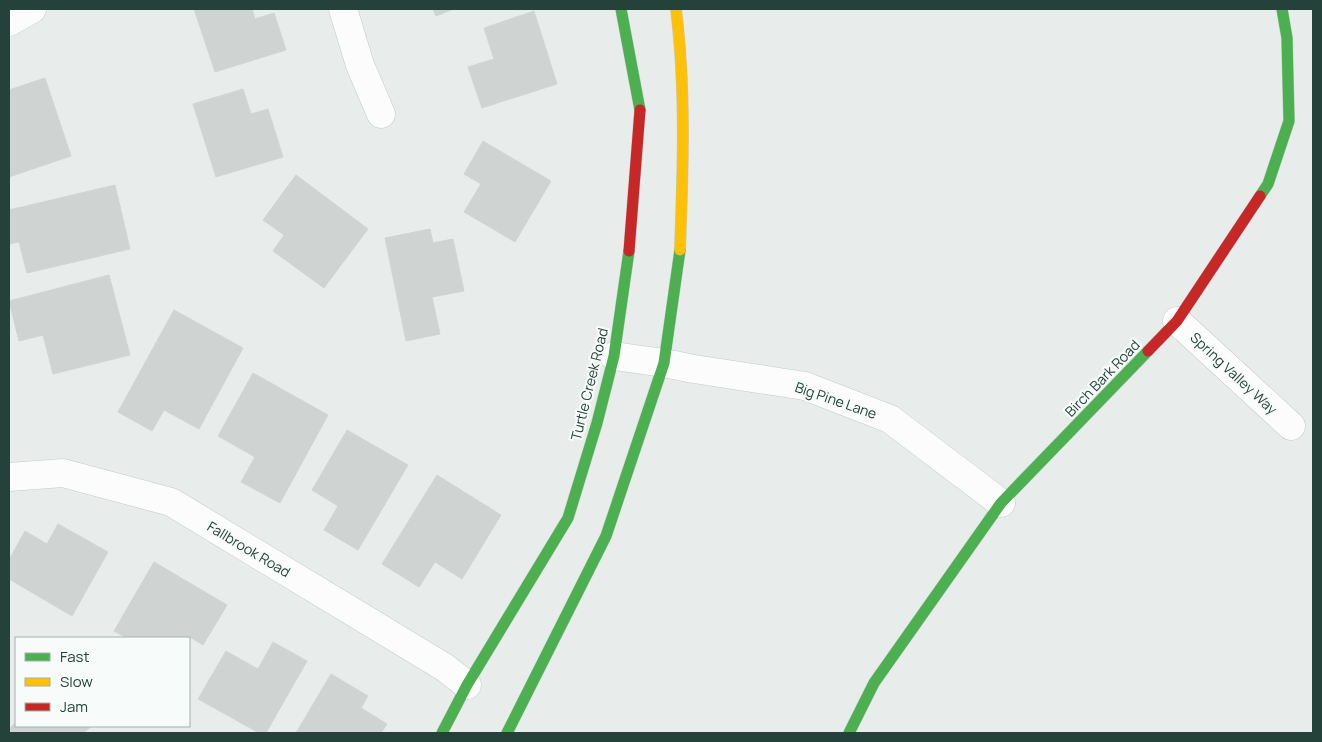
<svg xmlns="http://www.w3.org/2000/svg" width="1322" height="742" font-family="Manrope,sans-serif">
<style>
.building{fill:#cfd4d2;stroke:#d1d6d4}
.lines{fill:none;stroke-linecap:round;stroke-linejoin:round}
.street-casing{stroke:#c5cac8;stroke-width:29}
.fast-casing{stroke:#c3cbc8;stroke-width:12}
.slow-casing{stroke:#c3cbc8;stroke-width:12}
.jam-casing{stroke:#c3cbc8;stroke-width:12}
.street{stroke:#fcfcfc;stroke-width:28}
.fast{stroke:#4caf50;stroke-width:11}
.slow{stroke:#ffc107;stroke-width:11}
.jam{stroke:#c62828;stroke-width:11}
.labels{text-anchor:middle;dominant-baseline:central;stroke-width:4.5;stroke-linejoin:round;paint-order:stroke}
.street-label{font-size:14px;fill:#24423a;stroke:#f7fbf9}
</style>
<rect width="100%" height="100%" fill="#e8edeb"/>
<g class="building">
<path d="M194,9H252L255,19L274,13L286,50L215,72Z"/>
<path d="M433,9H454L436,16Z"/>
<path d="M534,11L557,84L482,108L468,67L494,59L484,28Z"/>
<path d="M45,78L71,156L9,177V90Z"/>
<path d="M243,89L251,114L268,109L283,157L216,177L193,104Z"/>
<path d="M483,141L551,181L515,242L464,212L481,184L464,174Z"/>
<path d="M296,175L368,229L324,288L273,251L284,235L263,220Z"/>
<path d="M115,185L130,249L27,273L19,242L9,244V210Z"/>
<path d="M430,229L433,243L453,239L464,291L432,297L440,334L406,341L385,238Z"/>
<path d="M109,275L130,355L53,374L43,335L19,341L9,301Z"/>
<path d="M174,310L243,348L199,429L164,410L152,431L118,412Z"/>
<path d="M253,373L328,415L280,503L241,482L255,457L218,436Z"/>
<path d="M347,430L408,465L358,550L324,530L338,506L312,490Z"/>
<path d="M437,475L501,515L462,579L435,562L419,587L382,564Z"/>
<path d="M58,524L108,552L72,616L9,579V560L25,531L47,544Z"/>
<path d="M154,562L227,605L203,645L190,637L189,639L127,638L114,631Z"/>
<path d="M273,642L307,661L266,733H259L198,699L226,651L258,669Z"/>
<path d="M331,674L368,696L361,708L387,724L381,733H296Z"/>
<path d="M16,722V726H92L83,733H9V729Z"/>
</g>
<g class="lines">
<g class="street-casing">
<g id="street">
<path d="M343,9L360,65L381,114"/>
<path d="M9,22L32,9"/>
<path d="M1177,321L1291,426"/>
<path d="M614,356L664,363L694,369L805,386L890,419L1001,503"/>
<path d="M9,477L63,473L171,502L444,667L467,685"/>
</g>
</g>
<g class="fast-casing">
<g id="fast">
<path d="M621,9L640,110"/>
<path d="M1260,196L1268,184L1289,121L1287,38L1282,9"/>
<path d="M442,733L467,685L568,518L597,423L614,356L629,251"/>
<path d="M507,733L606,536L664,363L680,250"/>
<path d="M849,733L874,683L1001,503L1148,351"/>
</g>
</g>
<g class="slow-casing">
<path id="slow" d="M676,9C686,89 683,170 680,250"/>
</g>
<g class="jam-casing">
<g id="jam">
<path d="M629,251L640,110"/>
<path d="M1148,351L1177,321L1260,196"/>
</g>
</g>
<use href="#street" class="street"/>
<use href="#fast" class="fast"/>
<use href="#slow" class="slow"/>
<use href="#jam" class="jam"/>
</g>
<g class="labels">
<g class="street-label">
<text transform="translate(1234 373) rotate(43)">Spring Valley Way</text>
<text transform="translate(1102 378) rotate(-46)">Birch Bark Road</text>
<text transform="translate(589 384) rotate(-76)">Turtle Creek Road</text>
<text transform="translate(836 400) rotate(19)">Big Pine Lane</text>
<text transform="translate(249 549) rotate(31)">Fallbrook Road</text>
</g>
</g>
<rect width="1322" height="742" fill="none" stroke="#24423a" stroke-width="20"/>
<rect x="15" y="637" width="175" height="90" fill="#f7fbf9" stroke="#a3b1ad"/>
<rect x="25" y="653" width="25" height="8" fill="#4caf50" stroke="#a3b1ad"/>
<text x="60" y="662" font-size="15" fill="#24423a">Fast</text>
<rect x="25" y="678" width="25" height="8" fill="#ffc107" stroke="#a3b1ad"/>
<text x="60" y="687" font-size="15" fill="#24423a">Slow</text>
<rect x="25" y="703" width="25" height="8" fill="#c62828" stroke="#a3b1ad"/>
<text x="60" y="712" font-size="15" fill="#24423a">Jam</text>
</svg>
